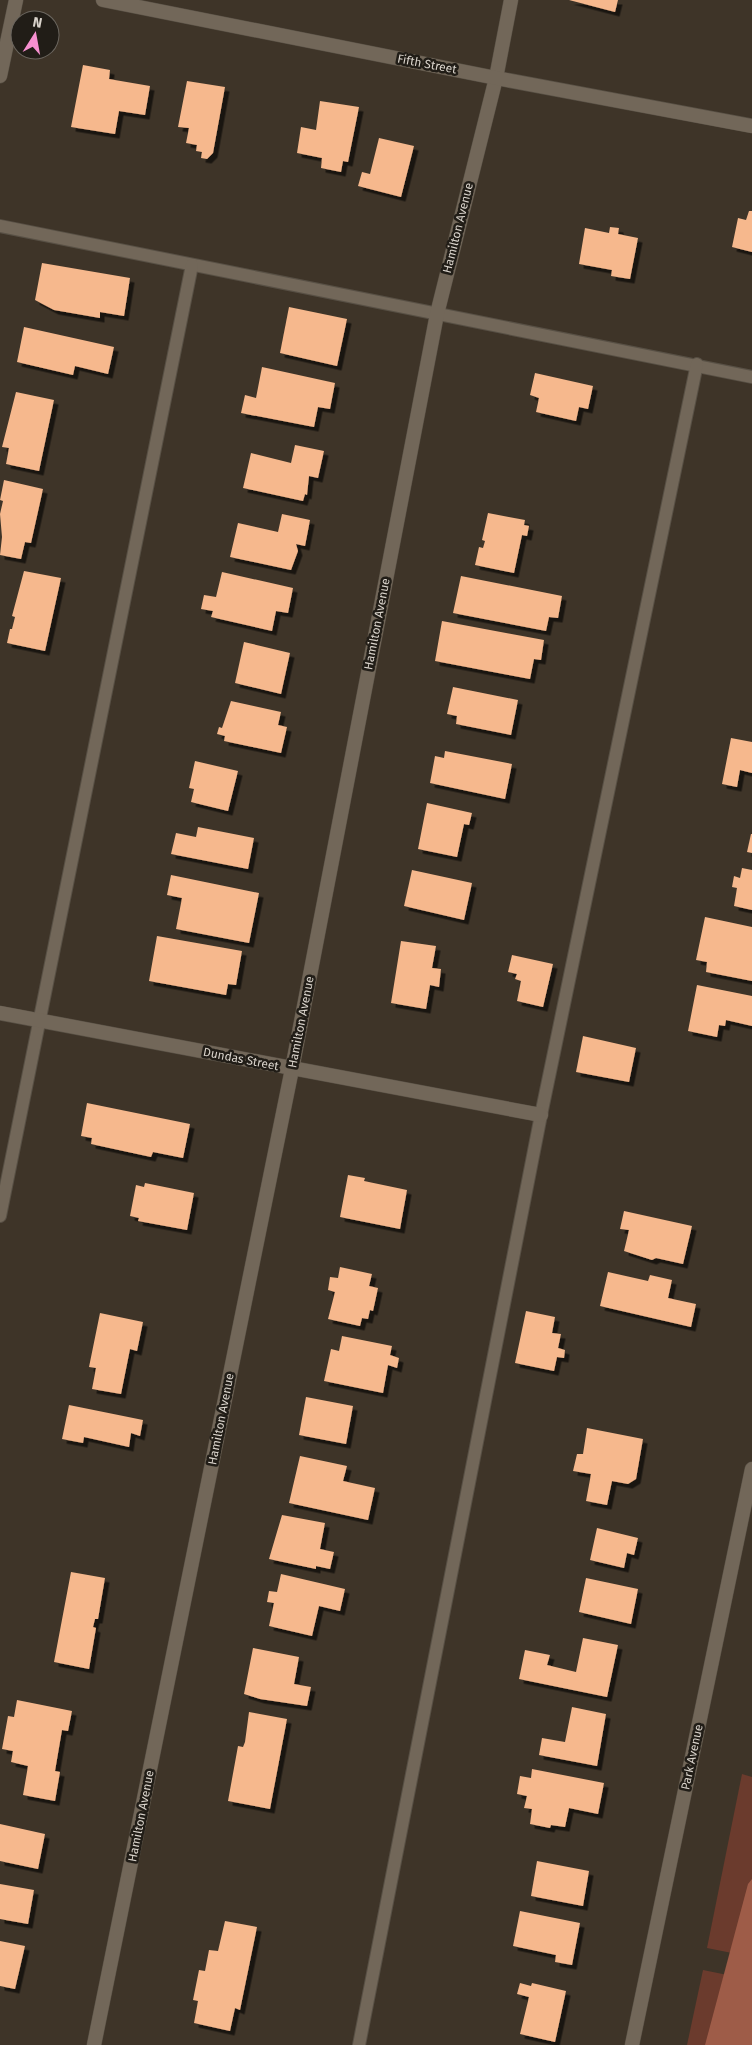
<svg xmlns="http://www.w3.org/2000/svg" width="752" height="2045" font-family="'Fira Sans',sans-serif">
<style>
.green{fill:#6b3b2d}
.forest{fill:#9e5c48}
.building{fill:#f6b88d;filter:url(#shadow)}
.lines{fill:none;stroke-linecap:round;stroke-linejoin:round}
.service-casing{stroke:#585045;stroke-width:14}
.minor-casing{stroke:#585045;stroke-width:15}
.tertiary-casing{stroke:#585045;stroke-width:15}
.secondary-casing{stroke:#585045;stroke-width:15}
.service{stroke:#726759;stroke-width:12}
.minor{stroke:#726759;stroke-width:14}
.tertiary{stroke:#726759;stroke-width:14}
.secondary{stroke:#726759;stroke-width:14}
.labels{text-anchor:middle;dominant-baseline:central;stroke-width:5;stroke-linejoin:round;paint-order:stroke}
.street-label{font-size:12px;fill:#dad4cc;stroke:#211d17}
</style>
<defs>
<filter id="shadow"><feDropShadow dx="4.5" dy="4.5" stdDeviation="0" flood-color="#0009"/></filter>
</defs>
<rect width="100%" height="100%" fill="#3e3428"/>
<g class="green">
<path d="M742,1774L752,1777V1957L707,1948Z"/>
<path d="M703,1970L752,1980V2045H687Z"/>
</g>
<path class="forest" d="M752,1879V2045H705L748,1884Z"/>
<g class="building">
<path d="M569,0H618L615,12Z"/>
<path d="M83,65L110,70L109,79L150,86L145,115L119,111L115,134L71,127Z"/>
<path d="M187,81L225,87L213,153L207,159L201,158L202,152L196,151L197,145L186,143L189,128L178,127Z"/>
<path d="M320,101L359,107L348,162L343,161L341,172L321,168L322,158L297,153L301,127L316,130Z"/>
<path d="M379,138L414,146L401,197L358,186L362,172L370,174Z"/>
<path d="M749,211H752V252L732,247L738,218L746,220Z"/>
<path d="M610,227L619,228L618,234L638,238L630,279L611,276L612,270L579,264L585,228L609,233Z"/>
<path d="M42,263L130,278L124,316L100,312V318L54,310L35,300Z"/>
<path d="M289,307L347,319L337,366L280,353Z"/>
<path d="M24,327L114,347L108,374L75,366L73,375L17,362Z"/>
<path d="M262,367L335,383L330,409L318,407L314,427L241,413L245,395L256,398Z"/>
<path d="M535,373L593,386L588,409L579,407L576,421L536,412L539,398L530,395Z"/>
<path d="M16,392L54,400L39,471L6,464L9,448L2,447Z"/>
<path d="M295,445L324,451L318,478L309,476L307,495L305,494L303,501L243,488L251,453L291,463Z"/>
<path d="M4,480L43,489L31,543L25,542L21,559L0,555L2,537L0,514L3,501L0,500Z"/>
<path d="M488,513L525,520L524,525L529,526L527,536L522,535L514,573L475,565L479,547L483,548L485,541L482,540Z"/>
<path d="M282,514L310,520L305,546L296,544L298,551L291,570L230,557L238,523L278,532Z"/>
<path d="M24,571L61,578L45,651L7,643L10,629H12L15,617L12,616Z"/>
<path d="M222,572L293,588L288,613L276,611L272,631L211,617L213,611L201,609L204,595L216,597Z"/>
<path d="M461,576L562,596L558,618L549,617L546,631L453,613Z"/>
<path d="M442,621L544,640L541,660L534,659L530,679L435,661Z"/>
<path d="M244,642L290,653L281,694L235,683Z"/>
<path d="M453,687L518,700L511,735L456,724L457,716L447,714Z"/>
<path d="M231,701L281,712L278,725L287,727L281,753L224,741L225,736L217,734L219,727L222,728Z"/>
<path d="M731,738L752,742V773L740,770L737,787L722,784Z"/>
<path d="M445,751L512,764L505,799L430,783L435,756L444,758Z"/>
<path d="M195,761L238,771L228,811L191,802L194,789L189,788Z"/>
<path d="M427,803L472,813L469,825L464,824L457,857L418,849Z"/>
<path d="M198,827L254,838L248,869L171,854L176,833L196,837Z"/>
<path d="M751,834H752V853L747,852Z"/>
<path d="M742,868L752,870V910L734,906L737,888L732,887L734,876L740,878Z"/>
<path d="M412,870L472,883L464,920L404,906Z"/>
<path d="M171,875L259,893L249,943L176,929L182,898L167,895Z"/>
<path d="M705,917L752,927V981L706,972L707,962L696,960Z"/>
<path d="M157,936L242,951L236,985L228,984L226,995L149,981Z"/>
<path d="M401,941L436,946L432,968L441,969L439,987L430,985L426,1009L391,1003Z"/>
<path d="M512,955L553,964L543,1007L517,1001L521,981L515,979L517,974L508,972Z"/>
<path d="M697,985L752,996V1026L726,1020L725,1026L719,1025L717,1037L688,1031Z"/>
<path d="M583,1036L636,1048L629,1082L576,1072Z"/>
<path d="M87,1103L190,1124L183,1158L153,1152L151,1157L91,1144L92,1138L81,1136Z"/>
<path d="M348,1175L365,1178L364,1181L407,1190L400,1229L340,1217Z"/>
<path d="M145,1183L194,1193L187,1230L138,1221L139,1218L130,1216L136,1185L144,1187Z"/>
<path d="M624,1211L692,1226L683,1264L656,1258L652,1260L624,1251L629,1230L620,1229Z"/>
<path d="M340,1267L372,1274L369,1286L378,1288L373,1311L370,1310L368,1319L362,1318L360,1326L328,1319L335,1292L328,1290L330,1277L338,1278Z"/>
<path d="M608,1272L648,1281L650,1275L672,1280L668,1298L696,1304L691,1327L600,1306Z"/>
<path d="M526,1311L555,1317L552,1333L561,1334L558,1348L565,1350L564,1358L557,1357L554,1371L515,1363Z"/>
<path d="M100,1313L143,1322L137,1351L130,1349L121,1394L92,1389L96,1368L89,1367Z"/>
<path d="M342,1336L392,1346L390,1355L399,1358L397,1368L388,1365L383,1393L324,1381L331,1349L339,1351Z"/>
<path d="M306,1397L353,1406L346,1444L299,1435Z"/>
<path d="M69,1405L143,1420L140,1436L131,1433L129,1447L84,1437L83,1443L62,1439Z"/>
<path d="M587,1428L643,1439L636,1479L628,1484L612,1481L607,1505L586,1501L591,1474L573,1471L577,1454H583Z"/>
<path d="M300,1456L347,1466L343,1481L375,1488L368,1520L289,1503Z"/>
<path d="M282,1515L325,1523L320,1549L334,1552L330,1569L316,1566V1569L269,1559Z"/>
<path d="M597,1528L638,1538L634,1555L627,1553L624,1568L590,1560Z"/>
<path d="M71,1572L105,1578L98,1619H95L93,1627L96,1628L89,1669L54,1662Z"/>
<path d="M281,1574L345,1589L340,1611L319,1606L312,1636L269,1626L274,1603L267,1602L269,1591L277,1592Z"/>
<path d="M586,1578L638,1589L631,1624L579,1612Z"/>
<path d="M583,1638L618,1645L607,1697L519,1679L525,1650L550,1655L547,1665L576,1672Z"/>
<path d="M253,1648L299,1657L294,1684L311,1687L307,1706L260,1699L244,1694Z"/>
<path d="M17,1700L72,1711L68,1731L62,1730L55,1771L60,1772L55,1801L23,1795L28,1766L11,1762L13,1751L2,1749L8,1716L14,1717Z"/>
<path d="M572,1707L606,1714L597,1766L539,1755L542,1738L565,1742Z"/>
<path d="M249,1712L287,1719L270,1809L228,1801L238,1746L243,1747L245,1742Z"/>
<path d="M532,1769L604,1783L598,1814L569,1808L565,1827L551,1825L550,1828L530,1824L532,1809L524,1808L527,1796L517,1794L520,1776L531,1778Z"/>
<path d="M0,1824L45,1834L38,1869L0,1861Z"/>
<path d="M537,1861L589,1871L583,1906L531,1896Z"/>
<path d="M0,1884L34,1890L28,1924L0,1919Z"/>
<path d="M520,1911L580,1923L572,1965L555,1962L556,1955L513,1946Z"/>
<path d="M225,1921L257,1927L240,2010L235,2008L230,2031L194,2023L198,2001L193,2000L199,1970L205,1971L209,1950L218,1951Z"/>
<path d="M0,1941L25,1946L15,1989L0,1986Z"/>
<path d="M520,1983L531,1986L532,1983L566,1991L555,2042L520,2034L529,1997L517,1994Z"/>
</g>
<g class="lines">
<g class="service-casing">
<g id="service">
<path d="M0,226L752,377"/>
<path d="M0,1216L192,265"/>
<path d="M359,2045L541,1115L697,364"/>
</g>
</g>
<g class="minor-casing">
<g id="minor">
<path d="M0,76L16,0"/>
<path d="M0,1013L541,1115"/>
<path d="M94,2045L292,1069L437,314L496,78L511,0"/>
</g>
</g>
<g class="tertiary-casing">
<path id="tertiary" d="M632,2045L752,1469"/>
</g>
<g class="secondary-casing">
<path id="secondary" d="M103,0L496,78L752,126"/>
</g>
<use href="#service" class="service"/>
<use href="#minor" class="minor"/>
<use href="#tertiary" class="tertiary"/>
<use href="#secondary" class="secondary"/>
</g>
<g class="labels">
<g class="street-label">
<text transform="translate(427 64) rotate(11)">Fifth Street</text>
<text transform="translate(458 228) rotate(-76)">Hamilton Avenue</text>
<text transform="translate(377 624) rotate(-79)">Hamilton Avenue</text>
<text transform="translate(301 1022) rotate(-79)">Hamilton Avenue</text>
<text transform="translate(241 1059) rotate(11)">Dundas Street</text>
<text transform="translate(221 1419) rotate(-79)">Hamilton Avenue</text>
<text transform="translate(692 1757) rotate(-78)">Park Avenue</text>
<text transform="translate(141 1816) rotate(-79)">Hamilton Avenue</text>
</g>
</g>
<g transform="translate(35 35) rotate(11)"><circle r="24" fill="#211d17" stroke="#6b665f"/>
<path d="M0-4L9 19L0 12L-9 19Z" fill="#f690d0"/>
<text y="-8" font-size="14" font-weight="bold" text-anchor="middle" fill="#dad4cc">N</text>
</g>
</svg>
